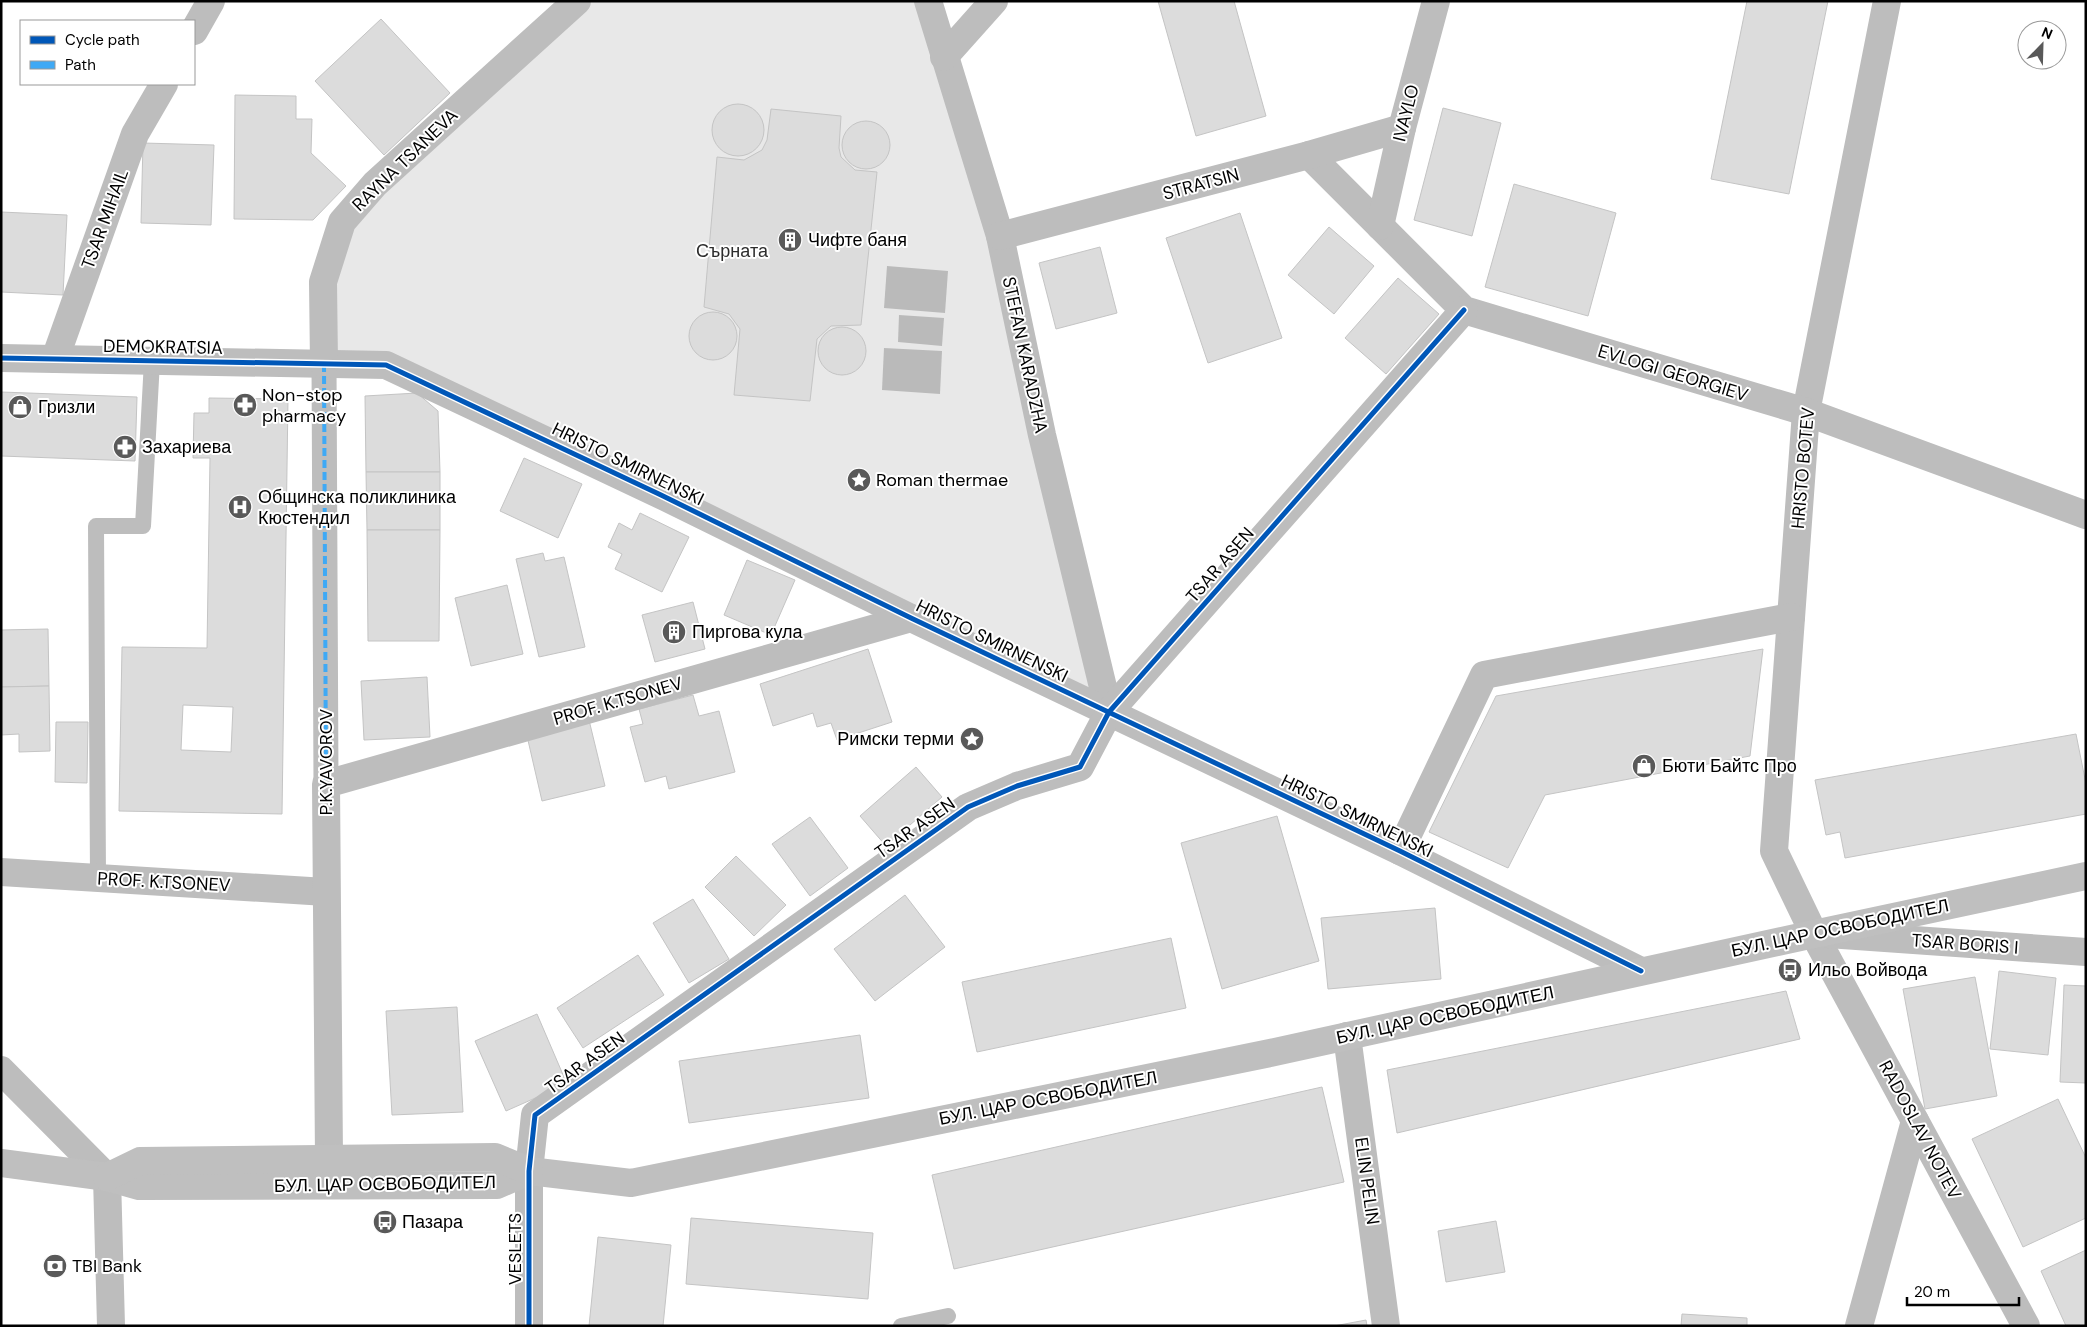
<svg xmlns="http://www.w3.org/2000/svg" width="2087" height="1327" font-family="'DM Sans',sans-serif">
<style>
.green{fill:#e8e8e8}
.water{fill:#bababa}
.building{fill:#dcdcdc;stroke:#c4c4c4;fill-rule:evenodd}
.lines{fill:none;stroke-linecap:round;stroke-linejoin:round}
.service{stroke:#bdbdbd;stroke-width:16}
.pedestrian{stroke:#bdbdbd;stroke-width:25}
.minor{stroke:#bdbdbd;stroke-width:28}
.secondary{stroke:#bfbfbf;stroke-width:28}
.quiet{stroke:#3fa9f5;stroke-width:4;stroke-dasharray:8 4;stroke-linecap:butt}
.cycleway-casing{stroke:#fff;stroke-width:8}
.cycleway{stroke:#0057b8;stroke-width:5}
.labels{text-anchor:middle;dominant-baseline:central;stroke-width:4;stroke-linejoin:round;paint-order:stroke}
.street-label{font-size:18px;fill:#000;stroke:#fff}
.poi-label{font-size:18px;fill:#000;stroke:#fff;text-anchor:start}
.park-label{font-size:18px;fill:#2d2d2d;stroke:#fff}
</style>
<rect width="100%" height="100%" fill="#fff"/>
<path class="green" d="M577,1H924L1042,435L1109,712L386,365L324,364L342,222Z"/>
<g class="water">
<path d="M887,266L948,271L945,313L884,308Z"/>
<path d="M899,315L944,318L942,346L898,342Z"/>
<path d="M884,348L942,351L940,394L882,390Z"/>
</g>
<g class="building">
<path d="M1158,1H1234L1266,116L1196,136Z"/>
<path d="M1747,1H1828L1789,194L1711,179Z"/>
<path d="M381,19L450,93L384,155L315,81Z"/>
<path d="M235,95L296,96V119H312L311,153L346,186L313,220L234,219Z"/>
<circle cx="738" cy="130" r="26"/>
<path d="M1443,108L1501,123L1472,236L1414,220Z"/>
<path d="M771,109L841,116L839,148L841,157L855,170L877,172L861,325L831,326L817,339L810,401L734,395L740,329L729,314L704,307L717,157L744,160L762,150L767,140Z"/>
<circle cx="866" cy="145" r="24"/>
<path d="M143,143L214,145L211,225L141,223Z"/>
<path d="M1514,184L1616,213L1588,316L1485,287Z"/>
<path d="M1,212L67,215L63,295L1,292Z"/>
<path d="M1240,213L1282,338L1208,363L1166,238Z"/>
<path d="M1329,227L1374,266L1334,314L1288,275Z"/>
<path d="M1100,247L1117,313L1056,329L1039,263Z"/>
<path d="M1398,278L1439,314L1386,374L1345,338Z"/>
<circle cx="713" cy="336" r="24"/>
<circle cx="842" cy="351" r="24"/>
<path d="M1,392L137,397L135,461L1,456Z"/>
<path d="M417,393L438,411L440,472H366L365,396Z"/>
<path d="M209,398L288,399L282,814L119,811L122,647L207,648L210,458H193L194,413H209ZM183,705L233,707L231,752L181,750Z"/>
<path d="M524,458L582,484L558,538L500,511Z"/>
<path d="M366,472H440V530H367Z"/>
<path d="M640,513L689,537L662,592L615,569L622,554L608,547L619,523L632,530Z"/>
<path d="M367,530H440L439,641H368Z"/>
<path d="M543,553L545,561L564,557L585,647L539,657L516,559Z"/>
<path d="M747,560L795,580L771,635L724,615Z"/>
<path d="M507,585L523,654L471,666L455,598Z"/>
<path d="M693,602L705,649L655,662L642,615Z"/>
<path d="M48,629L49,686L1,687V630Z"/>
<path d="M868,649L892,722L837,740L831,723L817,727L813,713L773,726L760,684Z"/>
<path d="M1763,649L1750,756L1545,795L1508,868L1429,832L1496,696Z"/>
<path d="M427,677L430,737L364,740L361,681Z"/>
<path d="M49,686L50,751L19,752V734L1,735V687Z"/>
<path d="M693,695L699,716L719,711L735,772L669,789L666,776L645,782L630,727L643,724L639,709Z"/>
<path d="M589,720L605,786L542,801L527,736Z"/>
<path d="M56,722H88L87,783L55,782Z"/>
<path d="M2076,734L2086,784V814L1845,858L1840,832L1826,835L1815,780Z"/>
<path d="M916,767L942,797L886,846L860,816Z"/>
<path d="M1277,816L1319,961L1222,989L1181,843Z"/>
<path d="M810,817L848,868L810,896L772,844Z"/>
<path d="M736,856L786,905L754,936L705,887Z"/>
<path d="M905,895L945,947L875,1001L834,949Z"/>
<path d="M693,899L729,959L689,983L653,923Z"/>
<path d="M1435,908L1441,979L1328,989L1321,918Z"/>
<path d="M1171,938L1186,1008L977,1052L962,982Z"/>
<path d="M638,955L664,995L583,1048L557,1008Z"/>
<path d="M1999,971L2056,978L2048,1055L1990,1049Z"/>
<path d="M1975,977L1997,1096L1925,1109L1903,989Z"/>
<path d="M2064,985L2086,986V1083L2060,1082Z"/>
<path d="M1786,991L1800,1039L1397,1133L1387,1070Z"/>
<path d="M457,1007L463,1112L392,1115L386,1011Z"/>
<path d="M537,1014L567,1084L506,1111L475,1041Z"/>
<path d="M860,1035L869,1098L689,1123L679,1061Z"/>
<path d="M1322,1087L1344,1182L954,1269L932,1175Z"/>
<path d="M2058,1099L2086,1158V1218L2023,1247L1972,1139Z"/>
<path d="M691,1218L873,1233L868,1299L686,1284Z"/>
<path d="M1496,1221L1505,1272L1446,1282L1438,1231Z"/>
<path d="M598,1237L671,1245L663,1326H589Z"/>
<path d="M2086,1250V1326H2066L2041,1271Z"/>
<path d="M1682,1314L1747,1318V1326H1681Z"/>
<path d="M1366,1320L1367,1326H1334Z"/>
</g>
<g class="lines">
<g class="service">
<path d="M98,878L96,526H143L152,361"/>
<path d="M901,1326L948,1316"/>
</g>
<path class="pedestrian" d="M324,364L326,784"/>
<g class="minor">
<path d="M928,1L1000,236L1042,435L1109,712"/>
<path d="M1887,1L1806,412L1774,851L1814,934L2026,1326"/>
<path d="M194,31L211,1"/>
<path d="M944,57L994,1"/>
<path d="M1309,155L1464,310L1806,412L2086,515"/>
<path d="M1380,226L1402,128L1436,1"/>
<path d="M1000,236L1309,155L1402,128"/>
<path d="M1,358L386,365L661,495L911,618L1400,851L1641,971"/>
<path d="M55,359L135,134L164,84"/>
<path d="M324,364L323,282L342,222L375,184L577,1"/>
<path d="M1400,851L1484,675L1791,617"/>
<path d="M1,872L326,892"/>
<path d="M1828,934L2086,952"/>
<path d="M1347,1036L1386,1326"/>
<path d="M1,1070L107,1177L111,1326"/>
<path d="M329,1159L326,784L911,618"/>
<path d="M529,1326V1171L535,1115L968,807L1017,786L1080,767L1109,712L1464,310"/>
<path d="M1859,1326L1915,1121"/>
</g>
<g class="secondary">
<path d="M1,1163L107,1177L139,1186L497,1185L529,1171L631,1183L1270,1053L1814,934L2086,876"/>
<path d="M107,1177L140,1161L495,1157L529,1171"/>
</g>
<path class="quiet" d="M324,364L326,784"/>
<g class="cycleway-casing">
<g id="cycleway">
<path d="M1,358L386,365L661,495L911,618L1400,851L1641,971"/>
<path d="M529,1326V1171L535,1115L968,807L1017,786L1080,767L1109,712L1464,310"/>
</g>
</g>
<use href="#cycleway" class="cycleway"/>
</g>
<defs>
<g id="building-disc" transform="scale(1.25)"><circle r="9.5" fill="#595959" stroke="#fff"/><path d="M-4-6H4V6H1V3H-1V6H-4ZM-2.5-4.3h1.7v1.8h-1.7ZM.8-4.3h1.7v1.8H.8ZM-2.5-1h1.7V.8h-1.7ZM.8-1h1.7V.8H.8Z" fill="#fff"/></g>
<g id="pharmacy-disc" transform="scale(1.25)"><circle r="9.5" fill="#595959" stroke="#fff"/><path d="M-2-6h4v4h4v4h-4v4h-4v-4h-4v-4h4Z" fill="#fff"/></g>
<g id="shop-disc" transform="scale(1.25)"><circle r="9.5" fill="#595959" stroke="#fff"/><path d="M-5-2.5h2.3a2.7 3.5 0 0 1 5.4 0H5L5.5 6h-11ZM-1.5-2.5h3a1.5 2.3 0 0 0-3 0Z" fill="#fff"/></g>
<g id="sight-disc" transform="scale(1.25)"><circle r="9.5" fill="#595959" stroke="#fff"/><path d="M0-6L1.8-2.2L6-1.7L2.9 1.2L3.7 5.4L0 3.3L-3.7 5.4L-2.9 1.2L-6-1.7L-1.8-2.2Z" fill="#fff"/></g>
<g id="hospital-disc" transform="scale(1.25)"><circle r="9.5" fill="#595959" stroke="#fff"/><path d="M-5-5h3v3.5h4V-5h3V5h-3V1.5h-4V5h-3Z" fill="#fff"/></g>
<g id="bus-disc" transform="scale(1.25)"><circle r="9.5" fill="#595959" stroke="#fff"/><path d="M-5-6H5V4H4V6H2V4H-2V6H-4V4H-5ZM-3.5-4V0h7V-4ZM-3.5 1.2v1.5H-2V1.2ZM2 1.2v1.5H3.5V1.2Z" fill="#fff"/></g>
<g id="bank-disc" transform="scale(1.25)"><circle r="9.5" fill="#595959" stroke="#fff"/><path d="M-6-4H6V4H-6ZM0-2.3a2.3 2.3 0 1 0 0 4.6a2.3 2.3 0 1 0 0-4.6Z" fill="#fff"/></g>
</defs>
<g fill-rule="evenodd">
<use href="#building-disc" x="790" y="240"/>
<use href="#pharmacy-disc" x="245" y="405"/>
<use href="#shop-disc" x="20" y="407"/>
<use href="#pharmacy-disc" x="125" y="447"/>
<use href="#sight-disc" x="859" y="480"/>
<use href="#hospital-disc" x="240" y="507"/>
<use href="#building-disc" x="674" y="632"/>
<use href="#sight-disc" x="972" y="739"/>
<use href="#shop-disc" x="1644" y="766"/>
<use href="#bus-disc" x="1790" y="970"/>
<use href="#bus-disc" x="385" y="1222"/>
<use href="#bank-disc" x="55" y="1266"/>
</g>
<g class="labels">
<g class="street-label">
<text transform="translate(1406 113) rotate(-76)">IVAYLO</text>
<text transform="translate(405 160) rotate(-44)">RAYNA TSANEVA</text>
<text transform="translate(1201 184) rotate(-15)">STRATSIN</text>
<text transform="translate(105 219) rotate(-70)">TSAR MIHAIL</text>
<text transform="translate(163 347) rotate(1)">DEMOKRATSIA</text>
<text transform="translate(1025 355) rotate(78)">STEFAN KARADZHA</text>
<text transform="translate(1673 373) rotate(17)">EVLOGI GEORGIEV</text>
<text transform="translate(628 464) rotate(26)">HRISTO SMIRNENSKI</text>
<text transform="translate(1803 468) rotate(-85)">HRISTO BOTEV</text>
<text transform="translate(1220 565) rotate(-49)">TSAR ASEN</text>
<text transform="translate(992 641) rotate(26)">HRISTO SMIRNENSKI</text>
<text transform="translate(618 701) rotate(-16)">PROF. K.TSONEV</text>
<text transform="translate(326 762) rotate(-90)">P.K.YAVOROV</text>
<text transform="translate(1357 816) rotate(26)">HRISTO SMIRNENSKI</text>
<text transform="translate(915 828) rotate(-35)">TSAR ASEN</text>
<text transform="translate(164 882) rotate(3)">PROF. K.TSONEV</text>
<text transform="translate(1840 928) rotate(-12)">БУЛ. ЦАР ОСВОБОДИТЕЛ</text>
<text transform="translate(1965 944) rotate(4)">TSAR BORIS I</text>
<text transform="translate(1445 1015) rotate(-12)">БУЛ. ЦАР ОСВОБОДИТЕЛ</text>
<text transform="translate(585 1063) rotate(-36)">TSAR ASEN</text>
<text transform="translate(1048 1098) rotate(-11)">БУЛ. ЦАР ОСВОБОДИТЕЛ</text>
<text transform="translate(1920 1130) rotate(62)">RADOSLAV NOTEV</text>
<text transform="translate(1367 1181) rotate(82)">ELIN PELIN</text>
<text transform="translate(385 1184) rotate(-1)">БУЛ. ЦАР ОСВОБОДИТЕЛ</text>
<text transform="translate(515 1249) rotate(-90)">VESLETS</text>
</g>
<g class="poi-label">
<text x="808" y="240">Чифте баня</text>
<text x="262" y="395">Non-stop<tspan x="262" dy="21">pharmacy</tspan></text>
<text x="38" y="407">Гризли</text>
<text x="142" y="447">Захариева</text>
<text x="876" y="480">Roman thermae</text>
<text x="258" y="497">Общинска поликлиника<tspan x="258" dy="21">Кюстендил</tspan></text>
<text x="692" y="632">Пиргова кула</text>
<text x="954" y="739" text-anchor="end">Римски терми</text>
<text x="1662" y="766">Бюти Байтс Про</text>
<text x="1808" y="970">Ильо Войвода</text>
<text x="402" y="1222">Пазара</text>
<text x="72" y="1266">TBI Bank</text>
</g>
<g class="park-label">
<text x="732" y="251">Сърната</text>
</g>
</g>
<rect width="2087" height="1327" fill="none" stroke="#000000" stroke-width="5"/>
<rect x="20" y="20" width="175" height="65" fill="#ffffff" stroke="#999999"/>
<rect x="30" y="36" width="25" height="8" fill="#0057b8" stroke="#999999"/>
<text x="65" y="45" font-size="15" fill="#000000">Cycle path</text>
<rect x="30" y="61" width="25" height="8" fill="#3fa9f5" stroke="#999999"/>
<text x="65" y="70" font-size="15" fill="#000000">Path</text>
<g transform="translate(2042 45) rotate(23)"><circle r="24" fill="#ffffff" stroke="#999999"/>
<path d="M0-4L9 19L0 12L-9 19Z" fill="#595959"/>
<text y="-8" font-size="14" font-weight="bold" text-anchor="middle" fill="#000000">N</text>
</g>
<path d="M1907 1297v8h112v-8" fill="none" stroke="#000000" stroke-width="2.5"/>
<text x="1914" y="1297" font-size="15" fill="#000000" stroke="#ffffff" stroke-width="4" paint-order="stroke">20 m</text>
</svg>
